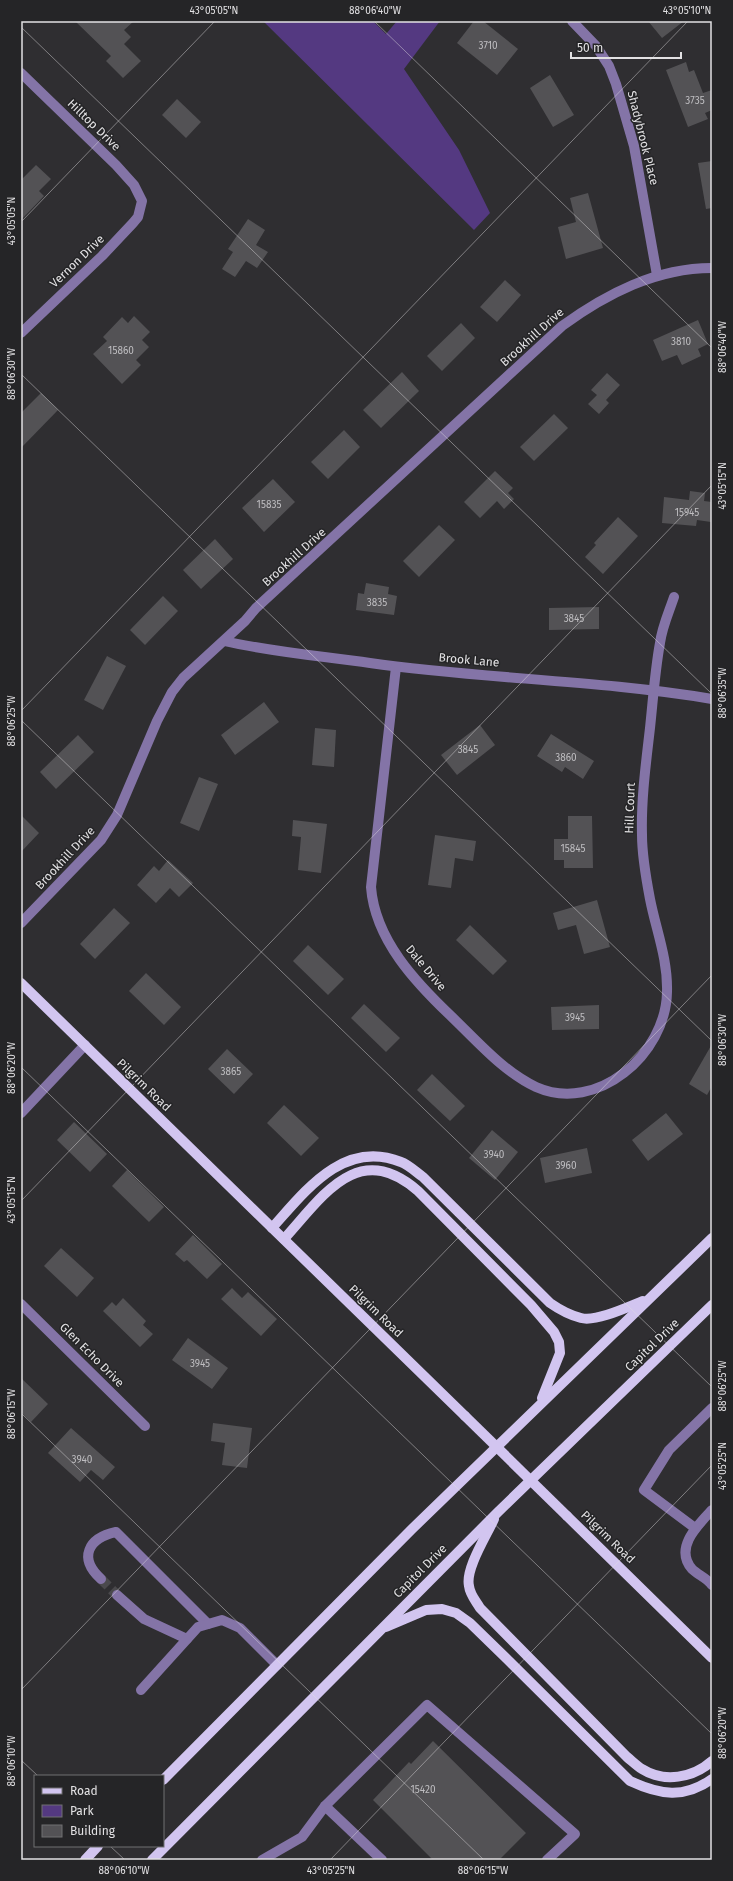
<svg xmlns="http://www.w3.org/2000/svg" width="733" height="1881" font-family="'Fira Sans',sans-serif">
<style>
.green{fill:#543981}
.building{fill:#535255}
.lines{fill:none;stroke-linecap:round;stroke-linejoin:round}
.minor-tunnel{stroke:#4a494c;stroke-width:10;stroke-dasharray:10 5;stroke-linecap:butt}
.minor{stroke:#8474a7;stroke-width:10}
.major{stroke:#d2c5f0;stroke-width:10}
.major-bridge{stroke:#d2c5f0;stroke-width:10}
.ticks{fill:none;stroke:#e2e1e3;stroke-width:1;stroke-opacity:0.45}
.labels{text-anchor:middle;dominant-baseline:central;stroke-width:3;stroke-linejoin:round;paint-order:stroke}
.number-label{font-size:10px;fill:#bebdc0}
.street-label{font-size:12px;fill:#e2e1e3;stroke:#252527}
.neatline{fill:none;stroke:#e2e1e3;stroke-width:1.5}
.ticks-label{font-size:10px;text-anchor:middle;fill:#e2e1e3}
</style>
<rect width="100%" height="100%" fill="#2f2e31"/>
<path class="green" d="M263,21H373L386,34L397,21H440L404,69L459,150L490,213L474,230Z"/>
<g class="building">
<path d="M75,21H134L124,30L131,37L124,44L141,61L123,78L106,61L111,56Z"/>
<path d="M474,21H483L518,49L497,75L457,43Z"/>
<path d="M648,21H684L662,38Z"/>
<path d="M686,62L689,72L694,70L703,93L712,90V110L705,113L708,119L688,127L666,70Z"/>
<path d="M550,75L574,115L553,127L530,88Z"/>
<path d="M177,99L201,122L186,138L162,115Z"/>
<path d="M712,161V208L706,209L698,163Z"/>
<path d="M36,165L51,179L39,191L44,196L21,220V180Z"/>
<path d="M588,193L603,248L566,259L558,227L576,222L570,198Z"/>
<path d="M248,219L265,230L256,245L268,252L257,268L246,261L235,277L222,269L233,252L228,249Z"/>
<path d="M505,280L521,295L497,322L480,307Z"/>
<path d="M134,316L150,332L142,340L149,347L136,360L141,365L122,384L93,354L107,341L103,337L122,317L128,323Z"/>
<path d="M698,320L708,344L698,349L701,356L682,365L677,355L662,361L653,340Z"/>
<path d="M461,323L475,338L442,371L427,356Z"/>
<path d="M402,372L419,391L381,428L363,410Z"/>
<path d="M607,373L620,385L606,400L609,403L599,414L588,404L597,395L591,390Z"/>
<path d="M41,393L58,410L21,448V413Z"/>
<path d="M554,414L568,428L534,461L520,447Z"/>
<path d="M344,430L360,447L328,479L311,462Z"/>
<path d="M495,471L513,488L508,493L514,499L504,509L497,501L480,518L464,502Z"/>
<path d="M273,479L295,502L264,532L242,508Z"/>
<path d="M690,491L705,493L704,501L712,502L711,522L697,520L696,526L662,523L664,497L689,500Z"/>
<path d="M618,517L638,536L603,574L585,557L596,545L594,543Z"/>
<path d="M439,525L455,540L419,577L403,561Z"/>
<path d="M215,539L233,559L201,589L183,570Z"/>
<path d="M366,583L389,587L388,594L397,596L394,615L356,610L358,593L364,594Z"/>
<path d="M163,596L178,611L145,645L130,630Z"/>
<path d="M599,607V629L549,630V608Z"/>
<path d="M107,656L126,666L103,710L84,700Z"/>
<path d="M264,702L279,722L235,755L221,735Z"/>
<path d="M480,725L495,745L457,775L441,755Z"/>
<path d="M315,728L336,730L334,767L312,765Z"/>
<path d="M551,734L594,761L583,779L565,767L562,772L537,756Z"/>
<path d="M78,735L94,752L56,789L40,772Z"/>
<path d="M199,777L218,784L199,831L180,823Z"/>
<path d="M21,815L39,833L21,852Z"/>
<path d="M568,816H592L593,868H564V860H554V839H568Z"/>
<path d="M293,820L327,824L321,873L298,870L301,837L292,836Z"/>
<path d="M435,835L476,841L473,861L455,858L451,888L428,885Z"/>
<path d="M168,860L193,883L179,897L170,888L156,903L137,885L154,866L159,871Z"/>
<path d="M597,900L610,947L584,954L576,925L558,930L553,913Z"/>
<path d="M114,908L130,923L95,959L80,944Z"/>
<path d="M470,925L507,961L493,975L456,940Z"/>
<path d="M308,945L344,979L328,995L293,961Z"/>
<path d="M146,973L181,1007L164,1025L129,991Z"/>
<path d="M364,1004L400,1038L386,1052L351,1018Z"/>
<path d="M599,1005V1029L552,1030L551,1007Z"/>
<path d="M712,1044V1086L707,1095L689,1084Z"/>
<path d="M227,1049L253,1074L234,1094L208,1069Z"/>
<path d="M432,1074L465,1106L450,1121L417,1090Z"/>
<path d="M284,1105L319,1138L301,1156L267,1123Z"/>
<path d="M666,1113L683,1134L648,1161L632,1140Z"/>
<path d="M74,1122L107,1154L90,1172L57,1140Z"/>
<path d="M492,1130L518,1152L495,1180L469,1158Z"/>
<path d="M587,1148L592,1173L545,1183L540,1158Z"/>
<path d="M127,1170L164,1207L149,1222L112,1186Z"/>
<path d="M193,1235L222,1264L207,1279L187,1260L184,1262L175,1254Z"/>
<path d="M61,1248L94,1278L77,1297L44,1266Z"/>
<path d="M232,1288L242,1298L248,1292L277,1319L261,1336L221,1299Z"/>
<path d="M123,1298L146,1321L143,1325L153,1334L140,1347L103,1311L112,1302L116,1306Z"/>
<path d="M188,1338L228,1368L212,1389L172,1360Z"/>
<path d="M21,1378L48,1404L31,1422L21,1412Z"/>
<path d="M213,1423L252,1428L247,1468L222,1465L225,1443L211,1441Z"/>
<path d="M71,1428L115,1467L103,1480L91,1470L80,1482L48,1453Z"/>
<path d="M433,1741L526,1833L499,1860H433L373,1800L409,1762L411,1764Z"/>
</g>
<g class="lines">
<path class="minor-tunnel" d="M101,1579L117,1595"/>
<g class="minor">
<path d="M572,21L596,46L609,66L616,84L634,146L657,275"/>
<path d="M21,73L116,165L134,185L142,201L138,217L133,223L102,256L21,333"/>
<path d="M224,641C272,652 321,656 370,663C483,679 599,680 712,699"/>
<path d="M396,667L371,887C375,940 416,983 453,1018C478,1042 504,1072 536,1087C597,1114 666,1054 667,992C668,959 656,930 650,899C646,878 642,856 642,835C641,799 646,763 650,728C653,700 655,670 660,643C662,627 669,612 674,597"/>
<path d="M21,923L101,840L117,815L157,721L172,692L183,678L245,621L256,608L562,326C606,294 656,268 712,268"/>
<path d="M21,1113L85,1045"/>
<path d="M21,1304L145,1426"/>
<path d="M712,1510C697,1526 674,1548 692,1569C698,1575 707,1578 712,1585"/>
<path d="M695,1528L644,1490L669,1450L712,1408"/>
<path d="M101,1579C78,1558 88,1538 116,1532L208,1624"/>
<path d="M117,1595L144,1619L187,1639"/>
<path d="M141,1690L198,1627L222,1620L240,1628L277,1665"/>
<path d="M325,1806L382,1860"/>
<path d="M262,1860L302,1837L325,1806L427,1705L575,1834L547,1860"/>
</g>
<g class="major">
<path d="M21,983L465,1416"/>
<path d="M272,1228C306,1190 344,1139 401,1162C409,1165 416,1172 423,1177L550,1303C560,1310 569,1315 581,1318C596,1322 628,1307 643,1301"/>
<path d="M284,1239C323,1196 358,1139 418,1191L531,1305L554,1332L559,1342L560,1353L542,1398"/>
<path d="M567,1516L712,1658"/>
<path d="M494,1519C487,1535 465,1569 469,1586C470,1595 476,1601 480,1608L627,1757C632,1761 637,1766 642,1769C664,1783 693,1778 712,1761"/>
<path d="M386,1627L426,1610L442,1609L456,1613L470,1623L507,1659L630,1781C660,1795 684,1799 712,1779"/>
<path d="M163,1780L412,1529L712,1238"/>
<path d="M85,1860L98,1846"/>
<path d="M152,1860L498,1512L712,1305"/>
</g>
<path class="major-bridge" d="M465,1416L567,1516"/>
</g>
<path class="ticks" d="M374,21L712,348M21,27L712,694M21,222L215,21M21,374L712,1041M21,711L688,21M21,720L712,1387M21,1067L712,1734M21,1201L712,485M21,1413L484,1860M21,1690L712,975M21,1760L38,1776M110,1846L125,1860M330,1860L712,1465"/>
<g class="labels">
<g class="number-label">
<text x="488" y="46">3710</text>
<text x="695" y="101">3735</text>
<text x="681" y="342">3810</text>
<text x="121" y="351">15860</text>
<text x="269" y="505">15835</text>
<text x="687" y="513">15945</text>
<text x="377" y="603">3835</text>
<text x="574" y="619">3845</text>
<text x="468" y="750">3845</text>
<text x="566" y="758">3860</text>
<text x="573" y="849">15845</text>
<text x="575" y="1018">3945</text>
<text x="231" y="1072">3865</text>
<text x="494" y="1155">3940</text>
<text x="566" y="1166">3960</text>
<text x="200" y="1364">3945</text>
<text x="82" y="1460">3940</text>
<text x="423" y="1790">15420</text>
</g>
<g class="street-label">
<text transform="translate(94 125) rotate(44)">Hilltop Drive</text>
<text transform="translate(643 138) rotate(76)">Shadybrook Place</text>
<text transform="translate(77 261) rotate(-44)">Vernon Drive</text>
<text transform="translate(532 337) rotate(-42)">Brookhill Drive</text>
<text transform="translate(294 557) rotate(-42)">Brookhill Drive</text>
<text transform="translate(469 660) rotate(5)">Brook Lane</text>
<text transform="translate(630 808) rotate(-88)">Hill Court</text>
<text transform="translate(65 858) rotate(-47)">Brookhill Drive</text>
<text transform="translate(426 968) rotate(50)">Dale Drive</text>
<text transform="translate(144 1085) rotate(44)">Pilgrim Road</text>
<text transform="translate(376 1311) rotate(44)">Pilgrim Road</text>
<text transform="translate(652 1345) rotate(-44)">Capitol Drive</text>
<text transform="translate(92 1355) rotate(45)">Glen Echo Drive</text>
<text transform="translate(608 1537) rotate(44)">Pilgrim Road</text>
<text transform="translate(420 1571) rotate(-45)">Capitol Drive</text>
</g>
</g>
<rect width="733" height="1881" fill="none" stroke="#252527" stroke-width="44"/>
<rect x="34" y="1775" width="130" height="72" fill="#252527" stroke="#717072"/>
<rect x="42" y="1788" width="20" height="6" fill="#d2c5f0" stroke="#717072"/>
<text x="70" y="1795" font-size="12" fill="#e2e1e3">Road</text>
<rect x="42" y="1805" width="20" height="12" fill="#543981" stroke="#717072"/>
<text x="70" y="1815" font-size="12" fill="#e2e1e3">Park</text>
<rect x="42" y="1825" width="20" height="12" fill="#535255" stroke="#717072"/>
<text x="70" y="1835" font-size="12" fill="#e2e1e3">Building</text>
<path d="M571 52v6h110v-6" fill="none" stroke="#e2e1e3" stroke-width="2"/>
<text x="577" y="52" font-size="12" fill="#e2e1e3" stroke="#252527" stroke-width="3" paint-order="stroke">50 m</text>
<rect x="22" y="22" width="689" height="1837" class="neatline"/>
<g class="ticks-label">
<text x="214" y="14">43°05'05"N</text>
<text x="375" y="14">88°06'40"W</text>
<text x="687" y="14">43°05'10"N</text>
<text transform="translate(11 221) rotate(-90)" y="4">43°05'05"N</text>
<text transform="translate(722 347) rotate(-90)" y="4">88°06'40"W</text>
<text transform="translate(11 374) rotate(-90)" y="4">88°06'30"W</text>
<text transform="translate(722 486) rotate(-90)" y="4">43°05'15"N</text>
<text transform="translate(722 693) rotate(-90)" y="4">88°06'35"W</text>
<text transform="translate(11 721) rotate(-90)" y="4">88°06'25"W</text>
<text transform="translate(722 1040) rotate(-90)" y="4">88°06'30"W</text>
<text transform="translate(11 1068) rotate(-90)" y="4">88°06'20"W</text>
<text transform="translate(11 1200) rotate(-90)" y="4">43°05'15"N</text>
<text transform="translate(722 1386) rotate(-90)" y="4">88°06'25"W</text>
<text transform="translate(11 1414) rotate(-90)" y="4">88°06'15"W</text>
<text transform="translate(722 1466) rotate(-90)" y="4">43°05'25"N</text>
<text transform="translate(722 1733) rotate(-90)" y="4">88°06'20"W</text>
<text transform="translate(11 1761) rotate(-90)" y="4">88°06'10"W</text>
<text x="124" y="1874">88°06'10"W</text>
<text x="331" y="1874">43°05'25"N</text>
<text x="483" y="1874">88°06'15"W</text>
</g>
</svg>
